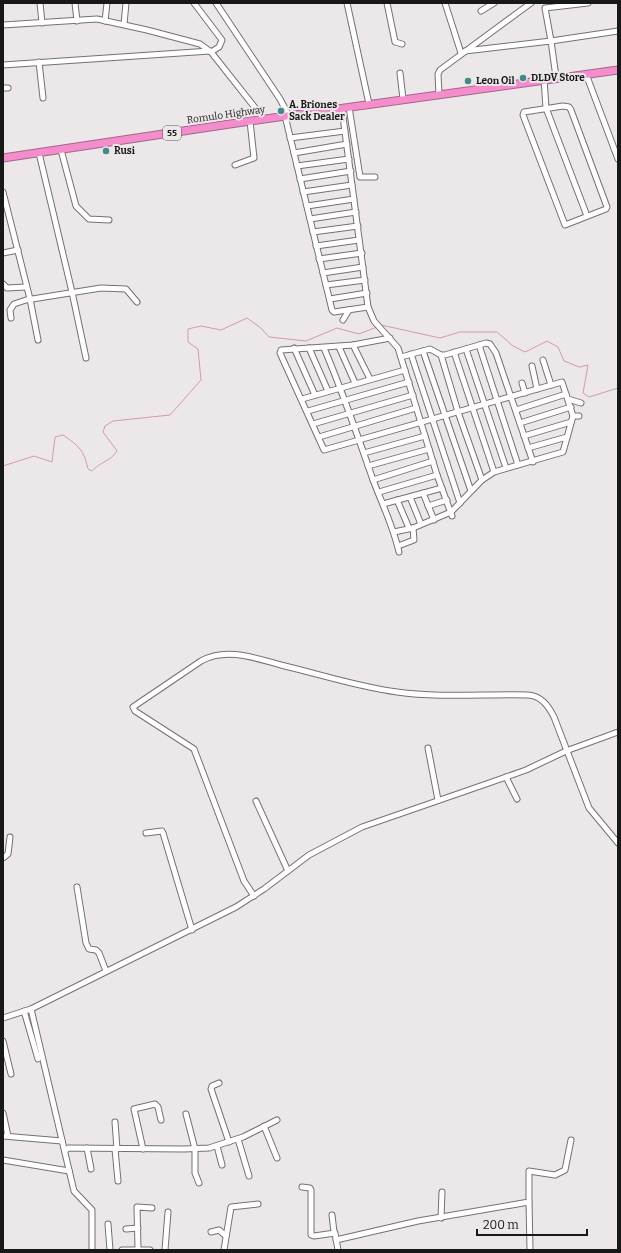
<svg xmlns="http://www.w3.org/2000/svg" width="621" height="1253" font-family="Bitter,serif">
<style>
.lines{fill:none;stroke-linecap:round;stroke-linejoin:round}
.stream{stroke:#d497bb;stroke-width:1}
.minor-casing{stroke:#757173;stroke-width:7}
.highway-casing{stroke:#a7648d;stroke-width:9}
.minor{stroke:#fff;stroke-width:5}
.highway{stroke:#f38dcc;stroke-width:7}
.poi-dot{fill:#428a88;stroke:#ece8ea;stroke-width:1.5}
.labels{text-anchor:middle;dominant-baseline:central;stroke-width:4;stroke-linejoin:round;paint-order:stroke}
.shield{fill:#ece8ea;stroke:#585658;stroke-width:1}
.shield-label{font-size:9px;font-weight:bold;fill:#191819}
.poi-label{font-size:10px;font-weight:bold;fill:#191819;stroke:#ece8ea;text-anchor:start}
.street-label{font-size:10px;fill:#191819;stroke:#ece8ea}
</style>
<rect width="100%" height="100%" fill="#ece8ea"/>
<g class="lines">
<g class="stream">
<path d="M381,325L440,338L460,332H497L513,346L525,352L547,341L558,347L564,361L579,367L588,365L583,393L589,397L618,388"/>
<path d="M3,466L34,456L52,462L55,437L63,435C79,446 84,450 88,469L92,471C100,462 111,461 117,451L103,432L105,426L113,421L170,415L201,380L198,349L188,342V329L201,326L221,330L247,318L261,328L269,337L306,341L337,328L359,334L377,327"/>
</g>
<g class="minor-casing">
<g id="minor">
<path d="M40,3L42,23"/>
<path d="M75,3L77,21"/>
<path d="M194,3L222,40L219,47L211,52"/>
<path d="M216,3L280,99L289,116"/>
<path d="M347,3L369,104"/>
<path d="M387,3L395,42L402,44"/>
<path d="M445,3L461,53"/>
<path d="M588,3L545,8L551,41L618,31"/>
<path d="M481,11L494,3"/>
<path d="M105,21L107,3"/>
<path d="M124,24L126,3"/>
<path d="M3,25L97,19L147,30L200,44L211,52L264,119"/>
<path d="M465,51L551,41L556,77"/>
<path d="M39,62L43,98"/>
<path d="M3,65L210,51"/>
<path d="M400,73L403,99"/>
<path d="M586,74L618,159"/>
<path d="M544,79L546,108L587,216"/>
<path d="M3,88H8"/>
<path d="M439,95L438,74L440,70L531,3"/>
<path d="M563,106L569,107L571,110L607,207L606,209L565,225L523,115L524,112Z"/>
<path d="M349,107L360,177H375"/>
<path d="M342,109L368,307L374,321L398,348L437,475L452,516"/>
<path d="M285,116L332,310L334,312L368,307"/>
<path d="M290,138L345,131"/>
<path d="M61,150L76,206L89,219L109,220"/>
<path d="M39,153L72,292L86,358"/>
<path d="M294,153L347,144"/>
<path d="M235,165L254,158L250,121"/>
<path d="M297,166L349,159"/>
<path d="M300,179L351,171"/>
<path d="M3,192L30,299L38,340"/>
<path d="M303,192L352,185"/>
<path d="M307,206L354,199"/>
<path d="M310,219L356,212"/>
<path d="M313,232L358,226"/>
<path d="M316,246L359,240"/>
<path d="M3,253L18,250"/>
<path d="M319,259L362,253"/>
<path d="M323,273L363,267"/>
<path d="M3,284L7,288L26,287"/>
<path d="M326,285L365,280"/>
<path d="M330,299L367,293"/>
<path d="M11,318L10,310L14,304L26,300L101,288L126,289L137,302"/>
<path d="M343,320L349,310"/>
<path d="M390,338L353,345L281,350L280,353L324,450L562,382L573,416L563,452L494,472L482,480L451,512L413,528L394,532"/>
<path d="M353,345L370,379"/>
<path d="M479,345L518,465"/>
<path d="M339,347L355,383"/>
<path d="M294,348L315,395"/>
<path d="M309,348L328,391"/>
<path d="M324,348C342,390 357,434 372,477C381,502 393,525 399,552"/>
<path d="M466,349L506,468"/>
<path d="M423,351L471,491"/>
<path d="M454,352L494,472"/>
<path d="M411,354L460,503"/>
<path d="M441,355L458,412L482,480"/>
<path d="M401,357L430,349L441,355H445L486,343L490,344L496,353L533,462"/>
<path d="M543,360L551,385"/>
<path d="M532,366L537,389"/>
<path d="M522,383L525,393"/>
<path d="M302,399L405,370"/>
<path d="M568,399L581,403"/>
<path d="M516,410L566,394"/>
<path d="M308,411L409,382"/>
<path d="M573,416H579"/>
<path d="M520,423L571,407"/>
<path d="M313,424L413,395"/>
<path d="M524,436L571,422"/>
<path d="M319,437L416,408"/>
<path d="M528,448L567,437"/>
<path d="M364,453L425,436"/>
<path d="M368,466L429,449"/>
<path d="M373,480L433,461"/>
<path d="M379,492L437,475"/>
<path d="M423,493L434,520"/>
<path d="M410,497L421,524"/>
<path d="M397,500L409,528"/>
<path d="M383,504L442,488"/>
<path d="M428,506L447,500"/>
<path d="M398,546L414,540L413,528"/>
<path d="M428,748L438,800"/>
<path d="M506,777L517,799"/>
<path d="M256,801L288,871"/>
<path d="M146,833L162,831L163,833L192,930"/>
<path d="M3,858L8,854L10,837"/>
<path d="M77,887L86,943L89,949L96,950L99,953L106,971"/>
<path d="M254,896L244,881L194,749L135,711L133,707L201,661C226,647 255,658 281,665C319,674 358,687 397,692C440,698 484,694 528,695C541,696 548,705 554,717L589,808L618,843"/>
<path d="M31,1009L74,1191L92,1210V1250"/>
<path d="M24,1011L38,1059"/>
<path d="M3,1018L31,1009L236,907L264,889L309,855L362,827L489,783L526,770L566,751L618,732"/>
<path d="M3,1041L11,1074"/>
<path d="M219,1083L212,1086L211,1089L229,1142"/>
<path d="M3,1113L8,1136"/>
<path d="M186,1114L195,1149V1173L199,1183"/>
<path d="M115,1122L117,1149"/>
<path d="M264,1126L277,1158"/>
<path d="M3,1136L62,1141"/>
<path d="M238,1139L249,1176"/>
<path d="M217,1146L222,1165"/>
<path d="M87,1148L91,1169"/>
<path d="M115,1149L118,1181"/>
<path d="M143,1149L134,1109L155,1104L158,1107L161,1120"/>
<path d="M65,1151L68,1148L184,1149L209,1148L243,1137L277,1120"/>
<path d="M3,1160L69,1171"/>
<path d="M302,1187L310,1188L311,1190V1235L314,1236L335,1233L338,1250"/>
<path d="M529,1202L530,1250"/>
<path d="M332,1215L334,1232"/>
<path d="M441,1218L442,1192"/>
<path d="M108,1224L110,1250"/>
<path d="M126,1229L138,1228"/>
<path d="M211,1232L219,1230L226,1236"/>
<path d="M336,1240L418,1221L529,1202V1171L555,1175L565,1170L571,1140"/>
<path d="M138,1249L137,1207L152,1208"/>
<path d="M122,1250H150"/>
<path d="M165,1250L168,1212"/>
<path d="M224,1250L231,1207L258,1204"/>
</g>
</g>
<g class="highway-casing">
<path id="highway" d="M3,158L250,121L618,70"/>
</g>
<use href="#minor" class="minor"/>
<use href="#highway" class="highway"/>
</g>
<g class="poi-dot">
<circle cx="523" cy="78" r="4"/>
<circle cx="468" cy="81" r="4"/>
<circle cx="281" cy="111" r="4"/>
<circle cx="106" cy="151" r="4"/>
</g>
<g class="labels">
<rect class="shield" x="163" y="126" width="18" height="14" rx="3"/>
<g class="shield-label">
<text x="172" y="133">55</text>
</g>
<g class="poi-label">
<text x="531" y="78">DLDV Store</text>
<text x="476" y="81">Leon Oil</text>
<text x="289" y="105">A. Briones<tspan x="289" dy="12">Sack Dealer</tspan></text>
<text x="114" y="151">Rusi</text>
</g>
<g class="street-label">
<text transform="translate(226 115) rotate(-8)">Romulo Highway</text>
</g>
</g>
<rect width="621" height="1253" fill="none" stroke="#191819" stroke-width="8"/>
<path d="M477 1229v6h110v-6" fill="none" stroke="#191819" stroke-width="2"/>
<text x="483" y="1229" font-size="12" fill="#191819" stroke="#ece8ea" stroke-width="3" paint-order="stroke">200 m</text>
</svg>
